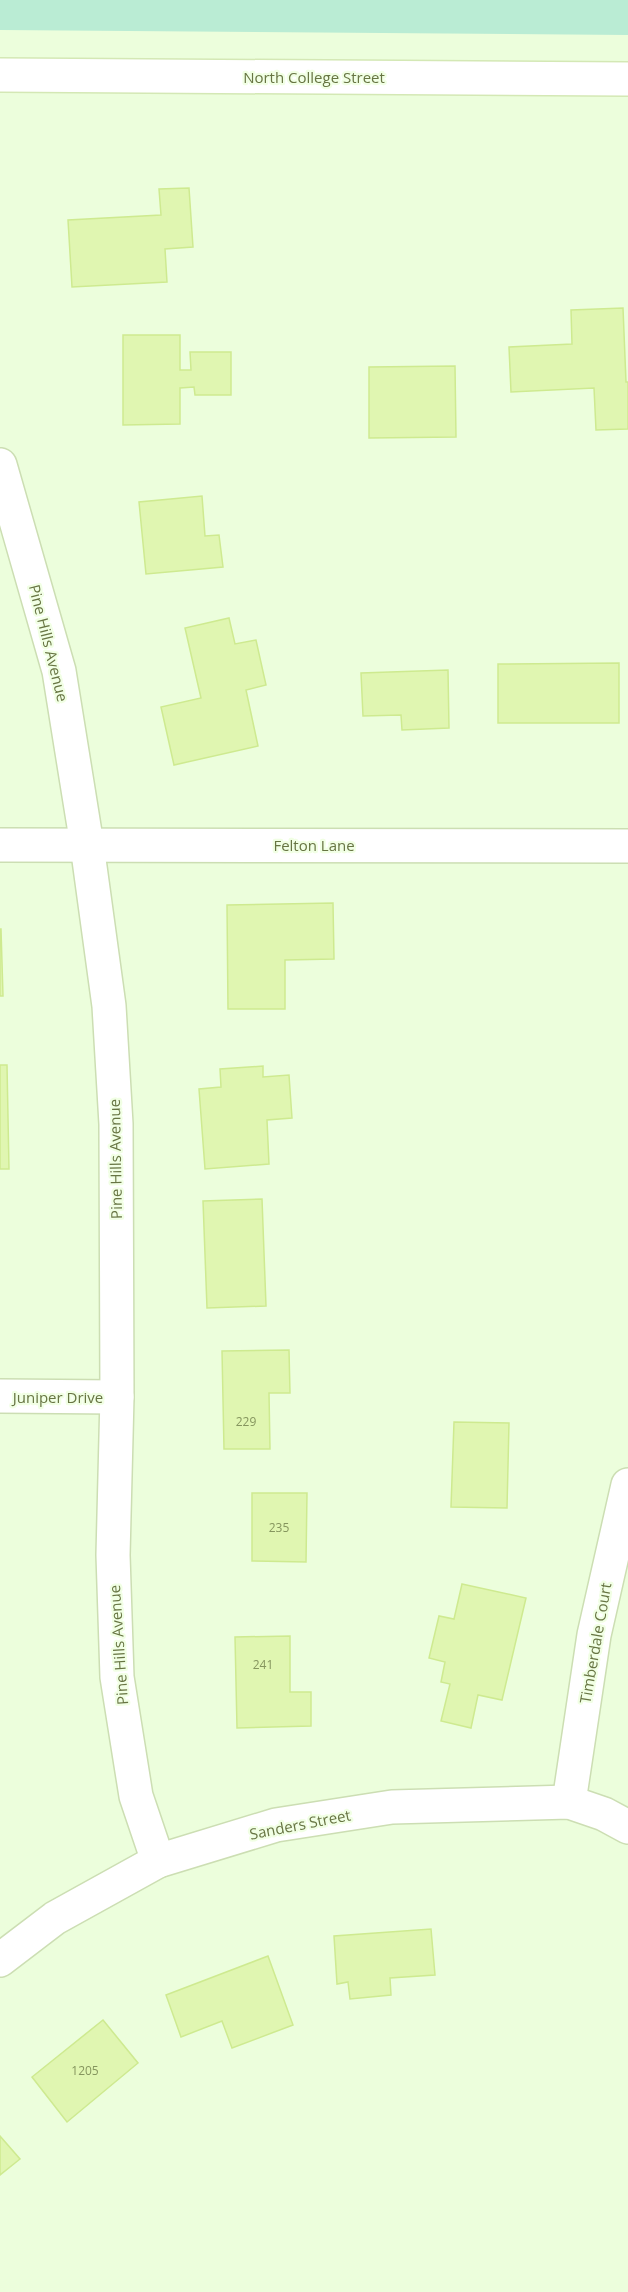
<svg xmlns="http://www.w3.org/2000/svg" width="628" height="2292" font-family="'Open Sans',sans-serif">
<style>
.green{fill:#baecd4}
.building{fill:#e0f6b1;stroke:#ceea90;stroke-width:1.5}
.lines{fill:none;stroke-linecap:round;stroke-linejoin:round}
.street-casing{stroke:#ccdeb3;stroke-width:36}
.secondary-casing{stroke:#d4e8b5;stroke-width:36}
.street{stroke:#fff;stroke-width:33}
.secondary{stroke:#fff;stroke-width:33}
.labels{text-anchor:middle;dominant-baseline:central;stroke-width:4.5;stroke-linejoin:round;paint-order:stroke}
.number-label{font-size:12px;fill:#85955e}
.street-label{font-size:15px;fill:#677543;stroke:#f1ffe4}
</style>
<rect width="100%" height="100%" fill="#ecfedc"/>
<path class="green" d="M0,0H628V35L0,30Z"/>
<g class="building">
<path d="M189,188L193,247L165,249L167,282L72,287L68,220L161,215L159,189Z"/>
<path d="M623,308L626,382H628V429L596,430L594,388L511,392L509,347L572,344L571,310Z"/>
<path d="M123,335H180V370H191L190,352H231V395H195L194,387L180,388V424L123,425Z"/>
<path d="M455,366L456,437L369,438V367Z"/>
<path d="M202,496L205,536L219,535L223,567L146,574L139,502Z"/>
<path d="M229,618L235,644L256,640L266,685L246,690L258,746L174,765L161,707L201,698L185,628Z"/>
<path d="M619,663V723H498V664Z"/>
<path d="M448,670L449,728L402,730L401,715L363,716L361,673Z"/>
<path d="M333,903L334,959L285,960V1009H228L227,905Z"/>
<path d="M0,929H1L3,996H0Z"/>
<path d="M0,1065H7L9,1169H0Z"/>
<path d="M263,1066V1077L289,1075L292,1118L267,1120L269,1164L205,1169L199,1089L221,1087L220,1069Z"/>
<path d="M262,1199L266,1306L207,1308L203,1201Z"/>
<path d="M289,1350L290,1393H269L270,1449H224L222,1351Z"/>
<path d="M454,1422L509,1423L507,1508L451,1507Z"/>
<path d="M252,1493H307L306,1562L252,1561Z"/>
<path d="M462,1584L526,1598L502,1700L478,1695L471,1728L441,1721L450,1684L441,1682L445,1662L429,1658L439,1616L454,1619Z"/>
<path d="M290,1636V1692H311V1726L237,1728L235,1637Z"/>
<path d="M431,1929L435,1975L390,1978L391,1995L350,1999L348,1982L337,1984L334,1936Z"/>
<path d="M268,1956L293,2025L232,2048L222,2021L181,2037L166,1995Z"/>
<path d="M103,2020L138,2063L67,2122L32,2077Z"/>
<path d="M0,2136L20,2159L0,2175Z"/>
</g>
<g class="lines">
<g class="street-casing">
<g id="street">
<path d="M0,465L59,671L87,845L109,1006L116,1124L117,1397L113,1555L117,1677L136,1796L158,1861"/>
<path d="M0,845L628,846"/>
<path d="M0,1396L117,1397"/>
<path d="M569,1802L594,1635L628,1485"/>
<path d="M0,1960L55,1918L158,1861L276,1825L392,1807L569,1802L604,1814L628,1827"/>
</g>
</g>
<g class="secondary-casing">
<path id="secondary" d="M0,75L628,79"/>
</g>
<use href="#street" class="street"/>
<use href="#secondary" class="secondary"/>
</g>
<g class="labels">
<g class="number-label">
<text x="246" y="1421">229</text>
<text x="279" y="1527">235</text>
<text x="263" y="1664">241</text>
<text x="85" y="2070">1205</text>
</g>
<g class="street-label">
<text x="314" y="77">North College Street</text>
<text transform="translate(49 643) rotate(76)">Pine Hills Avenue</text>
<text x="314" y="845">Felton Lane</text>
<text transform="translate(115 1159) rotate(-91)">Pine Hills Avenue</text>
<text x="58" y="1397">Juniper Drive</text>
<text transform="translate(595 1643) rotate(-80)">Timberdale Court</text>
<text transform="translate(118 1645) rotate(-94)">Pine Hills Avenue</text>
<text transform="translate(300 1824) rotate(-11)">Sanders Street</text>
</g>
</g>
</svg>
